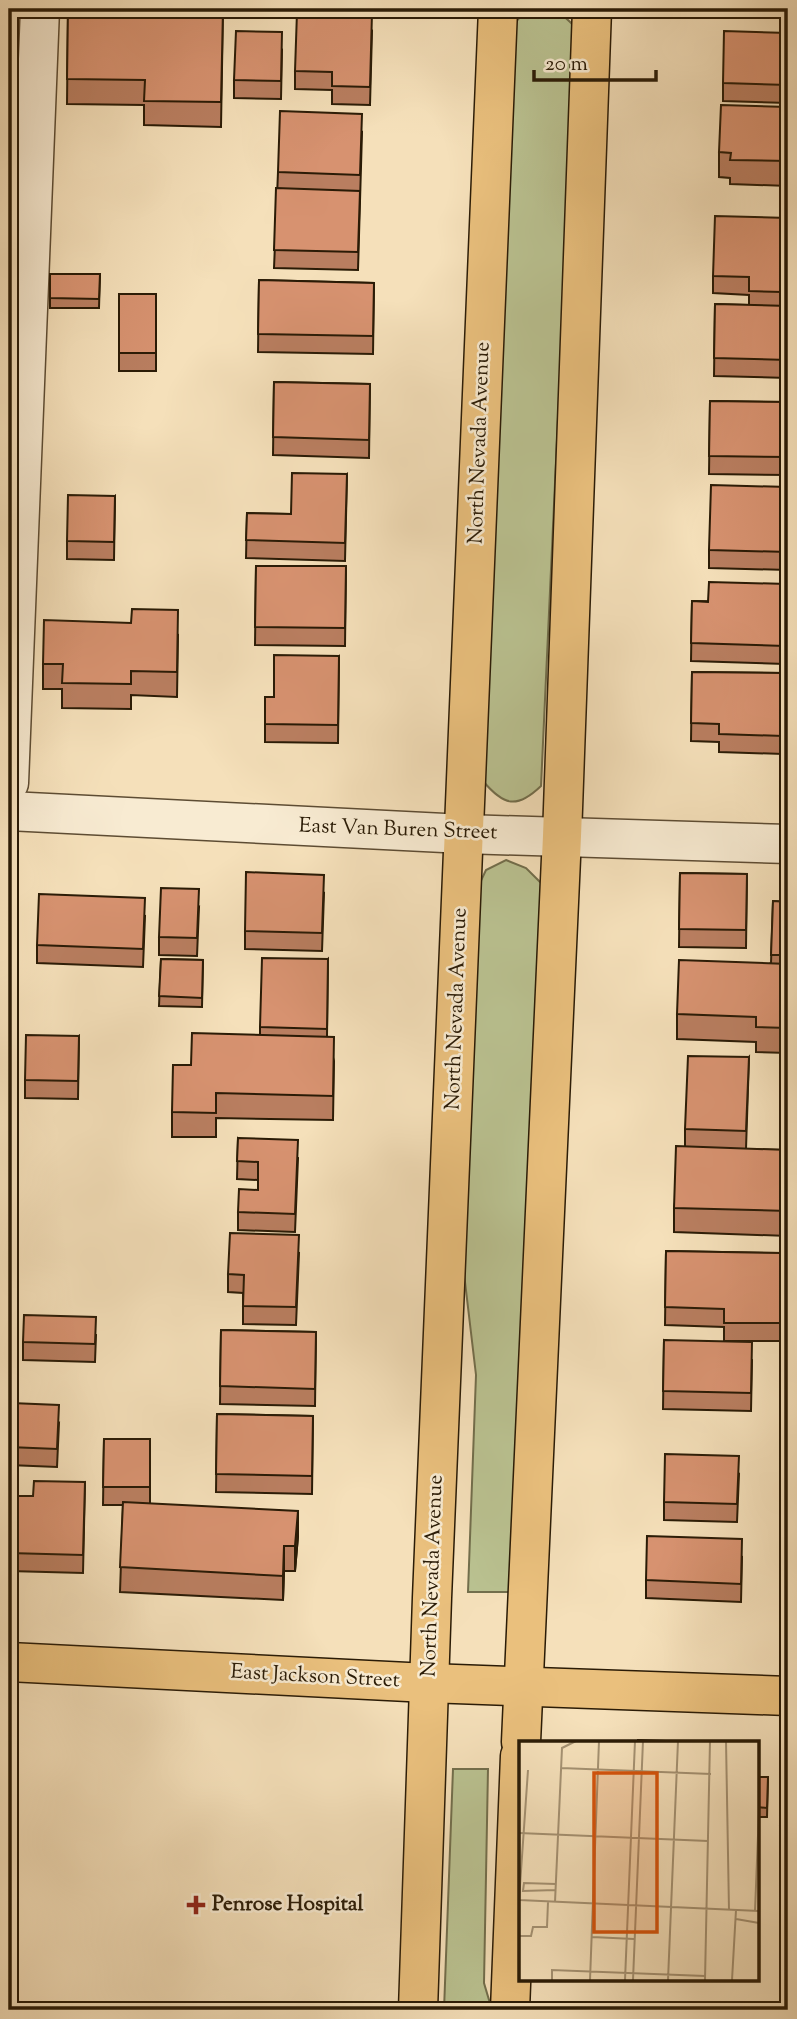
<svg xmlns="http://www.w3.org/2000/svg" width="797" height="2019" font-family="'Sorts Mill Goudy',serif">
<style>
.green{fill:#bac291;stroke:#726e4c;stroke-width:2}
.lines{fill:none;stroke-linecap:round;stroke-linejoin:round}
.minor-casing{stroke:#5d4c33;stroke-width:41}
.major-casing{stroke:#2a1b06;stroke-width:41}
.minor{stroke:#f8ebd2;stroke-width:38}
.major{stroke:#eac07d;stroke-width:38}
.wall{fill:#b97e60;stroke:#2a1b06;stroke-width:2}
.shaded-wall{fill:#96664e;stroke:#2a1b06;stroke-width:2}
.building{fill:#d79270;stroke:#2a1b06;stroke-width:2}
.poi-dot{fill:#8f2418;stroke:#f8ebd2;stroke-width:2.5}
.labels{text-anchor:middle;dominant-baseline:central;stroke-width:5;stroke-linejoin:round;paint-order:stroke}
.street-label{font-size:21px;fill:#2a1b06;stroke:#f8ebd2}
.poi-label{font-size:21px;font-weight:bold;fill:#2a1b06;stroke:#f8ebd2;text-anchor:start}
.inset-road{fill:none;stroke:#a49172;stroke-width:2}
.view{fill:#d5530b;fill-opacity:0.15;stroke:#d5530b;stroke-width:3.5}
.inset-edge{fill:none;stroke:#2a1b06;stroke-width:3.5}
</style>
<rect width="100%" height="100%" fill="#f5e0ba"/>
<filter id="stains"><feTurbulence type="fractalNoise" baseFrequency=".00286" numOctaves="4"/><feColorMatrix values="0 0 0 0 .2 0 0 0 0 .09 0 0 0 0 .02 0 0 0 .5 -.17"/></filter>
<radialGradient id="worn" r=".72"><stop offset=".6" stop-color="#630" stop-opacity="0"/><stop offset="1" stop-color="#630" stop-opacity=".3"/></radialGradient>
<g class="green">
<path d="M527,9C556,9 556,7 576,28L541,786C517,809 504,806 483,781L514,24Z"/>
<path d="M506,860L526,868L541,883L509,1592H468L476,1375L463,1265L478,887L486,870Z"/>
<path d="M453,1769H488L484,1983L492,2010H444Z"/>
</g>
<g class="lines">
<g class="minor-casing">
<g id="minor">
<path d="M9,783L40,9"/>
<path d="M9,811L464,834L788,844"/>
</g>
</g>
<g class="major-casing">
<g id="major">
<path d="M9,1662L428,1683L788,1696"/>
<path d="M521,1742L562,836L592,9"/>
<path d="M418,2010L432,1598L498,9"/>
<path d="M510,2010L520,1756"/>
</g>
</g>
<use href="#minor" class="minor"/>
<use href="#major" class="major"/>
</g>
<g class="wall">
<path d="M9,9L14,26L12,81H9Z"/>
<path d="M68,9H223L221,127L144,125V105L67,104Z"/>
<path d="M372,31L370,105L332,104V90L295,89V71Z"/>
<path d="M788,33V103L723,101V83Z"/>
<path d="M282,50L281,99L234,98V80Z"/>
<path d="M788,107V186L730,184V178L719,177V152Z"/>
<path d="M9,132L11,172V248H9Z"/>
<path d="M362,132L358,270L274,268L278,172Z"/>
<path d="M788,218V298H783V306H788V378L714,376L715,304L749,305V295L713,293V276Z"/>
<path d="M50,274H100L99,308H50Z"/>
<path d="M259,280L374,283L373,354L258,352Z"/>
<rect x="119" y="294" width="37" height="77"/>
<path d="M274,382L370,384L369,458L273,455Z"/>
<path d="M710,401L788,402V475L709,474Z"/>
<path d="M347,474L345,561L246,558L247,513L291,514Z"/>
<path d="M788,487V570L709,568V550Z"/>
<path d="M115,496L114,560L67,559V541Z"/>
<path d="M256,566H346L345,646L255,645Z"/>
<path d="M692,601L787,602L785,664L691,661Z"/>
<path d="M178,635L177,697L131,695V709L62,708V689H43V664Z"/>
<path d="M339,656L338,743L265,742V697H274Z"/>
<path d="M692,672L783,673V754L719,752V742L691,741Z"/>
<path d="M680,873L747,874L746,948L679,947Z"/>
<path d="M324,893L322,951L245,949V931Z"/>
<path d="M773,901L788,902V1053L756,1052V1042L677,1039V1014L771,963Z"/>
<path d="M199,907L197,956L159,955V937Z"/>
<path d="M145,916L143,967L37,963V945Z"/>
<path d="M161,959L203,960L202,1007L159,1006Z"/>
<path d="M328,959L327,1036L334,1061L333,1120L216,1118V1137H172V1112L191,1065L260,1035V1027Z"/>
<path d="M79,1036L78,1099L25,1098V1080Z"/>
<path d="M749,1057L746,1149L788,1150V1236L674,1232V1208L685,1147V1129Z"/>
<path d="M238,1138L298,1158L295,1232L238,1230V1212L258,1190V1180L237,1179Z"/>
<path d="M666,1251L781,1253L780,1341H724V1327L665,1325Z"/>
<path d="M299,1253L296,1325L243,1324V1293L228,1292V1274Z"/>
<path d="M221,1330L316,1332L315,1406L220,1404Z"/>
<path d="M96,1335L95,1362L23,1360V1342Z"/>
<path d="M664,1340L752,1360L751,1411L663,1409Z"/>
<path d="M217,1414L313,1416L312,1494L216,1492Z"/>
<path d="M59,1423L57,1467L9,1465V1447Z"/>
<path d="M104,1439H150V1504L298,1536L295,1571H284L283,1600L120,1592L123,1505H103Z"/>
<path d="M739,1474L737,1522L664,1520V1502Z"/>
<path d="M85,1482L83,1573L9,1571V1496H33Z"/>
<path d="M742,1557L741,1602L646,1598V1580Z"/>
<path d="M782,1768L788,1769V1825H780Z"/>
<path d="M757,1777H768L767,1817H757Z"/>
</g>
<g class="shaded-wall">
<path d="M298,1511V1536L295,1571V1546Z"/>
<path d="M284,1546V1571L283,1600V1576Z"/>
</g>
<g class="building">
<path d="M9,9H14L12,63H9Z"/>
<path d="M68,9H223L221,102L144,101L145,80L67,79Z"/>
<path d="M297,12L372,13L370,87L332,86V72L295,71Z"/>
<path d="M236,31L282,32L281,81L234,80Z"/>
<path d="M724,31L788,33V85L723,83Z"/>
<path d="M721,105L788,107V161L730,160L731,153L719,152Z"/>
<path d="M280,111L362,114L360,175L278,172Z"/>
<path d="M9,132H12L11,172H9Z"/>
<path d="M9,172H12L11,230H9Z"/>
<path d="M276,188L360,191L358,252L274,250Z"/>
<path d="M715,216L788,218V280H783L782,292L749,291V277L713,276Z"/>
<path d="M50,274H100L99,299L50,298Z"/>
<path d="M259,280L374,283L373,336L258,334Z"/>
<rect x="119" y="294" width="37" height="59"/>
<path d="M715,304L788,306V360L714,358Z"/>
<path d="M274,382L370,384L369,440L273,437Z"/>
<path d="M710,401L788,402V457L709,456Z"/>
<path d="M292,473L347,474L345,543L246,540L247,513L291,514Z"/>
<path d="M711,485L788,487V552L709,550Z"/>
<path d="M68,495L115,496L114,542L67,541Z"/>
<path d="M256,566H346L345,628L255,627Z"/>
<path d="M709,582L787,584L785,646L691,643L692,601L708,602Z"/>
<path d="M132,609L178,610L177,672L131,671V684L62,683L63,664H43L44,620L131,623Z"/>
<path d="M274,655L339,656L338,725L265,724V697H274Z"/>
<path d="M692,672L783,673V736L719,734V724L691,723Z"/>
<path d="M246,872L324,875L322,933L245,931Z"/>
<path d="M680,873L747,874L746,930L679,929Z"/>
<path d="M161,888L199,889L197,938L159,937Z"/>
<path d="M39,894L145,898L143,949L37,945Z"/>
<path d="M773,901L788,902V955H771Z"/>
<path d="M262,958L328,959L327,1029L260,1027Z"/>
<path d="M161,959L203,960L202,998L159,996Z"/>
<path d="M679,960L788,964V1028L756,1027V1017L677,1014Z"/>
<path d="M192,1033L334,1037L333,1096L216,1093V1113L172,1112L173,1065H191Z"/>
<path d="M26,1035L79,1036L78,1081L25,1080Z"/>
<path d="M688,1056L749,1057L746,1131L685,1129Z"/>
<path d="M238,1138L298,1140L295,1214L238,1212L239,1189L258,1190V1162L237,1161Z"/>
<path d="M676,1146L788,1150V1211L674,1208Z"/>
<path d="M230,1233L299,1235L296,1307L243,1306L244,1275L228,1274Z"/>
<path d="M666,1251L781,1253L780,1323H724V1309L665,1307Z"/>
<path d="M24,1315L96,1317L95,1344L23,1342Z"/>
<path d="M221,1330L316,1332L315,1389L220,1386Z"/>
<path d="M664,1340L752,1342L751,1393L663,1391Z"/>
<path d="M11,1403L59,1405L57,1449L9,1447Z"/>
<path d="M217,1414L313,1416L312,1476L216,1474Z"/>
<path d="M104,1439H150V1487H103Z"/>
<path d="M665,1454L739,1456L737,1504L664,1502Z"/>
<path d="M34,1481L85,1482L83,1555L9,1553V1496H33Z"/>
<path d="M123,1502L298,1511L295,1546H284L283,1576L120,1567Z"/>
<path d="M647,1536L742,1539L741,1584L646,1580Z"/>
<path d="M638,1740L694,1742H638Z"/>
<path d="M782,1768L788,1769V1816L780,1815Z"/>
<path d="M757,1777H768L767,1808L757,1807Z"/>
</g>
<path class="poi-dot" d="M192.5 1894.5h7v7h7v7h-7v7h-7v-7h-7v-7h7z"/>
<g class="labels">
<g class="street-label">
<text transform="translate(480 443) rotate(-88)">North Nevada Avenue</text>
<text transform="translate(398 830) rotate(2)">East Van Buren Street</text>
<text transform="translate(457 1009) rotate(-88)">North Nevada Avenue</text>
<text transform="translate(433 1576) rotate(-88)">North Nevada Avenue</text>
<text transform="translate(315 1677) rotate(3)">East Jackson Street</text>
</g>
<g class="poi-label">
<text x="212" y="1905">Penrose Hospital</text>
</g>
</g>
<g transform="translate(519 1741)">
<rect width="240" height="240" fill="#f5e0ba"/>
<path class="inset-road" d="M207,0L210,169M42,27L192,33M0,92L189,100M37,149L4,150L5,142L37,143M0,159L9,29M0,159L240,170M36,161L43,7L57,0M236,170L240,69M217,178L240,182M0,195H12L14,186H28L29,161M73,196L115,198M33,239V229L186,235M71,239L80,0M106,239L116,0M114,239L124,0M149,239L159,0M186,239L191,0M213,239L217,169"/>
<path class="view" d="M75,32H138V191H75Z"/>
<rect width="240" height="240" class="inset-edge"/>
</g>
<rect width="797" height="2019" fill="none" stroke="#f5e0ba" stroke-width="35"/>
<rect x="10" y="10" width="776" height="1998" fill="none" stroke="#2a1b06" stroke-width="3.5"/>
<rect x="18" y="18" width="762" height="1984" fill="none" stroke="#2a1b06" stroke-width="2"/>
<path d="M534 70v10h122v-10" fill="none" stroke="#2a1b06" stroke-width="3.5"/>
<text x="545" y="70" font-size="21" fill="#2a1b06" stroke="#f8ebd2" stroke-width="5" paint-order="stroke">20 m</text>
<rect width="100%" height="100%" filter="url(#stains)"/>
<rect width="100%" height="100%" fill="url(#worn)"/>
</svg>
